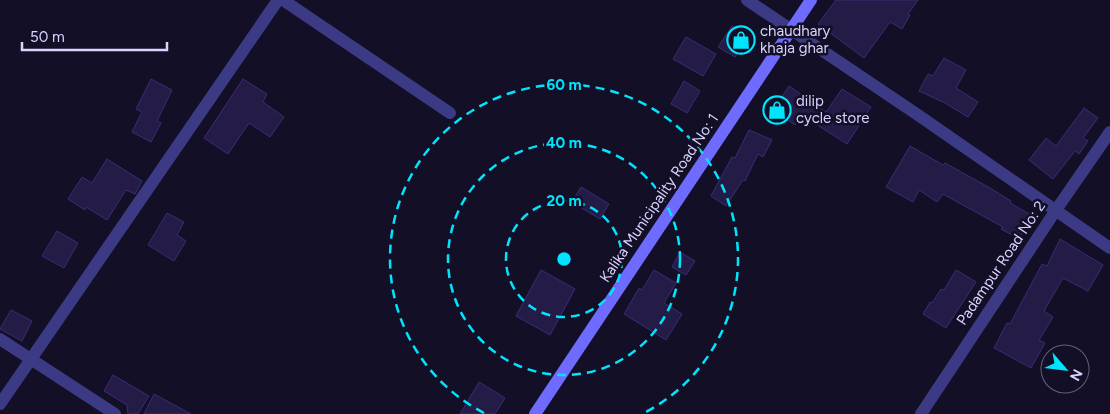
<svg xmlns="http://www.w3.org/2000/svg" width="1110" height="414" font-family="Figtree,sans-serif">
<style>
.building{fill:#241b47;stroke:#3b2d73}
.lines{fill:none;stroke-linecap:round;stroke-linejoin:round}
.street{stroke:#3d3a85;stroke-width:12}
.secondary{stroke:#6f6bff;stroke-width:12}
.ring{fill:none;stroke:#00e5ff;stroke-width:2.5;stroke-dasharray:9 6}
.labels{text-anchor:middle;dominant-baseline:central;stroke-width:5;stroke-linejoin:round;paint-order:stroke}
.poi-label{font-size:15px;fill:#d9d4ff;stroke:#130f26;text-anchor:start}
.street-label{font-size:15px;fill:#d9d4ff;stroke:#130f26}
.centre{fill:#00e5ff;stroke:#130f26;stroke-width:2.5}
.ring-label{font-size:15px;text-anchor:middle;font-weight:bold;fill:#00e5ff;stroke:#130f26;stroke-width:5;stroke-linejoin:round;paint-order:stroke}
</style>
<rect width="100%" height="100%" fill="#130f26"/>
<g class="building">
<path d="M836,0H918L908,14L910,15L902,29L890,22L864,58L818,24Z"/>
<path d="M732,26L748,37L735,57L718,47Z"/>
<path d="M686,37L716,54L703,76L673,59Z"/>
<path d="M944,58L966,70L956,88L978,102L968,117L945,103L919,91L928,74L933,76Z"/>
<path d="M151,79L172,90L157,121L161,123L151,142L132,132L142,112L136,109Z"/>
<path d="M243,79L267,94L263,102L284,117L270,137L249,123L228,154L204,138Z"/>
<path d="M684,81L700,91L687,113L671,104Z"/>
<path d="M789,86L826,112L842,89L871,107L847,144L802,115L795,125L773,110Z"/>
<path d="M1084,108L1098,118L1083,138L1088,141L1079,154L1075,151L1053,179L1029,160L1046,138L1056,146Z"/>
<path d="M749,130L772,140L763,157L758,154L745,181L743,180L726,206L711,196L732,157L735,158Z"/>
<path d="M910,146L943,165L945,163L990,188L1011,201L1010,203L1033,216L1019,239L1001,229L1003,227L943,194L937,202L919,190L913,202L886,187Z"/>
<path d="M107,159L142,181L135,194L126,190L107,220L86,207L85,210L68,199L82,177L92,183Z"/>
<path d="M581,187L609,204L600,219L572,202Z"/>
<path d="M167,213L184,222L177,235L186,241L174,261L148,245Z"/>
<path d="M57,231L78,243L64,268L42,256Z"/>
<path d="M1060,239L1103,265L1088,291L1063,278L1044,311L1053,317L1039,340L1045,343L1031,368L994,348L1007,323L1010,324L1042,264L1047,266Z"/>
<path d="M680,252L695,261L686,275L672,267Z"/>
<path d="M541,270L575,289L550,335L516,316Z"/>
<path d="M654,270L676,283L664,303L682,314L666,340L624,314L639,288L642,290Z"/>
<path d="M956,270L976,282L946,328L923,314L930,302L932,303L941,289L944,290Z"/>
<path d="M11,310L32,321L22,341L0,329Z"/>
<path d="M113,375L149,396L138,414H128L127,405L104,391Z"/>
<path d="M479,382L505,398L495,414H460Z"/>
<path d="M154,394L191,414H144Z"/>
</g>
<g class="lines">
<g class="street">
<path d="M283,0L450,113"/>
<path d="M747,0L918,115L1110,248"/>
<path d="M0,339L115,414"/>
<path d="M0,404L278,0"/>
<path d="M921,414L1056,210L1110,132"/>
</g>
<path class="secondary" d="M535,414L811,0"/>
</g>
<g class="ring">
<circle cx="564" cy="259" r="58"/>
<circle cx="564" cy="259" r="116"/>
<path d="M484 413A174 174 0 1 1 644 413"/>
</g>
<defs>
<g id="shop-ring" transform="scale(1.4375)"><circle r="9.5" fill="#130f26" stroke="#00e5ff" stroke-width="1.5"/><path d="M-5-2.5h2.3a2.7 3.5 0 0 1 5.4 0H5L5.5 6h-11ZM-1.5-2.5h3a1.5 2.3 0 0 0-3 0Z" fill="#00e5ff"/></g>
</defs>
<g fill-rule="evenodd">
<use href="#shop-ring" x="741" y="40"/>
<use href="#shop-ring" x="777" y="110"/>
</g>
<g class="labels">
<g class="poi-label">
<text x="760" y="31">chaudhary<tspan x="760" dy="17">khaja ghar</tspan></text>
<text x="796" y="101">dilip<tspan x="796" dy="17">cycle store</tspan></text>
</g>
<g class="street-label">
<text transform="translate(659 198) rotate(-56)">Kalika Municipality Road No: 1</text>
<text transform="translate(1001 263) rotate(-56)">Padampur Road No: 2</text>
</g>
</g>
<circle cx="564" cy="259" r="8" class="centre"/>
<g class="ring-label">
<text x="564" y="90">60 m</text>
<text x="564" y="148">40 m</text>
<text x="564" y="206">20 m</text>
</g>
<g transform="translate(1065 369) rotate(118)"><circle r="24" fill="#130f26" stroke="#625e7d"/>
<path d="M0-4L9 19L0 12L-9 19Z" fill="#00e5ff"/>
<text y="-8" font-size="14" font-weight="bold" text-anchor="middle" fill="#d9d4ff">N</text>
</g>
<path d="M22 42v8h145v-8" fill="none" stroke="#d9d4ff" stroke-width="2.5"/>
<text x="30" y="42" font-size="15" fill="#d9d4ff" stroke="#130f26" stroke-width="4" paint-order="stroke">50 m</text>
</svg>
